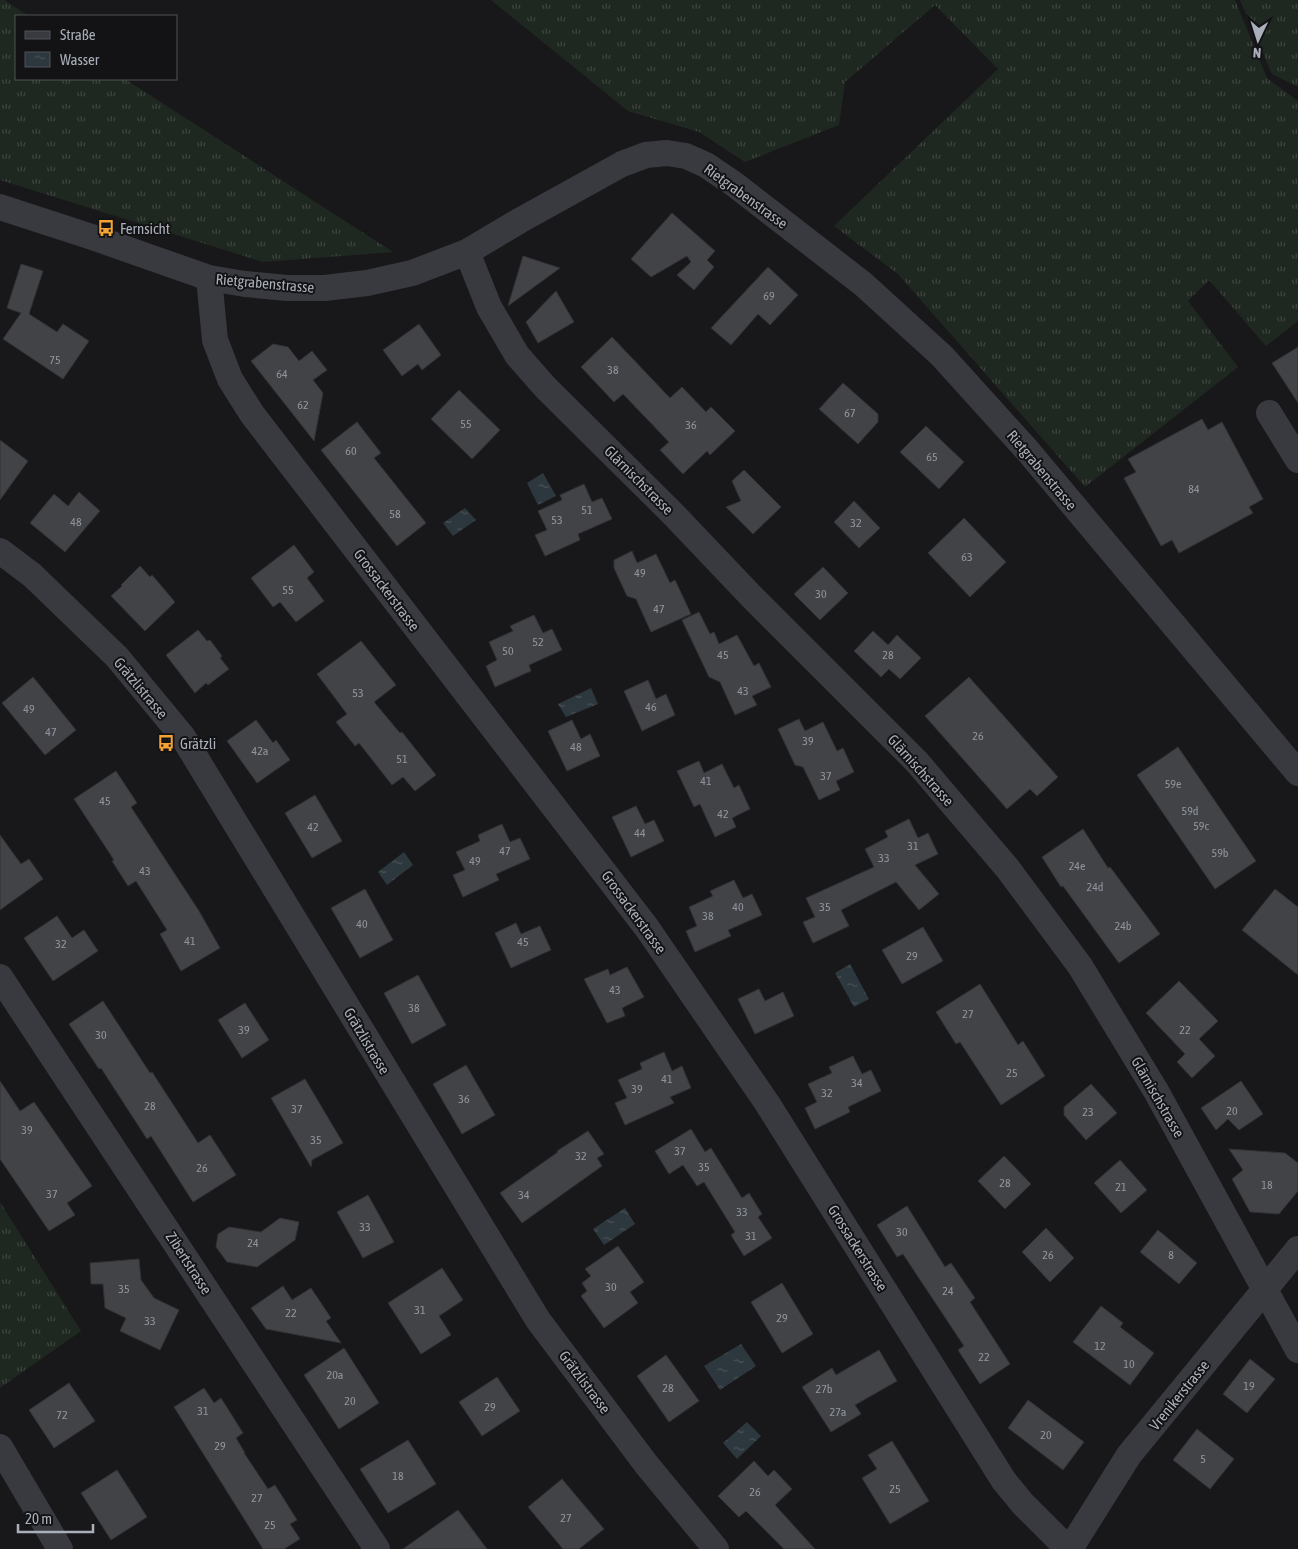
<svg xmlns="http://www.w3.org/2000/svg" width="1298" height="1549" font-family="'Asap Condensed',sans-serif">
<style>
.grass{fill:url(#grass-tufts)}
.water{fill:url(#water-ripples)}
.building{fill:#424347;stroke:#323236}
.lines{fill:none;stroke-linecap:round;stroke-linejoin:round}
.minor{stroke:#393a3f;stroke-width:26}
.labels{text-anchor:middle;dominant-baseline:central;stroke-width:4;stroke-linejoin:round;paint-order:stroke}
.number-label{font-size:12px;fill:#90959d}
.street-label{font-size:15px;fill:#aab0ba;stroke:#131315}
.poi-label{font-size:15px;fill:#aab0ba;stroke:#131315;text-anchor:start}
</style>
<defs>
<pattern id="grass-tufts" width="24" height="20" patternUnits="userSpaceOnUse" patternTransform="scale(1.25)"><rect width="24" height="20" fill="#1f2820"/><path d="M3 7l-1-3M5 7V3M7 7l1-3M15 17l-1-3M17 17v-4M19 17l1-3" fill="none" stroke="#3d453e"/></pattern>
<pattern id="water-ripples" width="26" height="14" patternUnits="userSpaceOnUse" patternTransform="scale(1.25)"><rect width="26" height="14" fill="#2d383e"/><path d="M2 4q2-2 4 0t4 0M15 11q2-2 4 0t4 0" fill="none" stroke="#495258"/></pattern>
</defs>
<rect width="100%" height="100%" fill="#18181a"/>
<g class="grass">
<path d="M0,0H4L29,16H16V79H125L393,252L263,262L0,180Z"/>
<path d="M491,0H1235L1267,78L1298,101V321L1266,346L1209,280L1188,301L1238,367L1085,487L898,274L834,226L998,69L935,5L845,82L839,125L745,162L699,132L628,111Z"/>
<path d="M1240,0H1298V87L1272,74Z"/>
<path d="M0,1202L81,1331L0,1388Z"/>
</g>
<g class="water">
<path d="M543,473L556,496L538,505L527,483Z"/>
<path d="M465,508L476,520L453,536L443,523Z"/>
<path d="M591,688L598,704L566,717L558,704Z"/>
<path d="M404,852L413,865L387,885L378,872Z"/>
<path d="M850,964L869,999L854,1007L835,973Z"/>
<path d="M625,1208L635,1224L604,1245L593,1229Z"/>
<path d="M741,1344L756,1366L720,1390L704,1366Z"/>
<path d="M747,1422L761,1436L737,1459L723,1443Z"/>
</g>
<g class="building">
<path d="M672,213L715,251L707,260L714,267L694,290L677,275L691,262L687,256L651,277L631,259Z"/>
<path d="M523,256L560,268L508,306Z"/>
<path d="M21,264L43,271L29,314L57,332L63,324L89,341L63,379L3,339L21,313L7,308Z"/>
<path d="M768,267L798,295L770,325L758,314L731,345L711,328Z"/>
<path d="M556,291L574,322L538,343L526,322Z"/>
<path d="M419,324L441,355L422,370L418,364L402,376L383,350Z"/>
<path d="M612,337L670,398L682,387L706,412L711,407L735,431L710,455L707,451L683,474L660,450L669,442L623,394L614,402L581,367Z"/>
<path d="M273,344L288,347L299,361L312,351L327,370L313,380L323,393L314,441L251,361Z"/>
<path d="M1298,347V403L1272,363Z"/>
<path d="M843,383L878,414V422L858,444L819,409Z"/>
<path d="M459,390L500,430L472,459L431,419Z"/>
<path d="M1202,419L1208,430L1222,422L1263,499L1249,507L1253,513L1179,553L1172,540L1161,546L1124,478L1136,472L1128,459Z"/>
<path d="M357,422L381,453L374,458L426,523L397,546L321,450Z"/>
<path d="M926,426L964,462L939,489L900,452Z"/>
<path d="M0,440L28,461L0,500Z"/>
<path d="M744,470L781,507L753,534L726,507L741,501L732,481Z"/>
<path d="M584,484L592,502L602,498L612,519L578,534L580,540L545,556L535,535L547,530L538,511L562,500L560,495Z"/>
<path d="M79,492L100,511L65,552L30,523L54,494L68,506Z"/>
<path d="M854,501L880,528L859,548L834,522Z"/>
<path d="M964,518L1006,562L970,597L928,553Z"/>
<path d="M294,545L314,572L307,578L324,601L296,622L280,602L273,607L251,578Z"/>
<path d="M632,551L637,563L656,554L670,583L675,580L691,614L651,632L636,599L627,596L614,568V560Z"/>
<path d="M140,566L150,577L152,575L175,602L145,631L111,596L122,586L121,585Z"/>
<path d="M823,567L848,593L820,620L794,594Z"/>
<path d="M699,612L710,634L714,632L719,644L737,635L754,666L759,663L771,687L752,696L757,705L735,715L720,682L709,677L682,620Z"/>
<path d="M534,615L543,633L552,629L562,650L529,665L531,671L495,687L486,666L497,660L489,642L513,631L510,626Z"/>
<path d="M198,630L207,641L210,640L222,656L220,658L229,669L208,685L206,683L195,693L166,655Z"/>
<path d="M873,631L888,645L897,635L921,658L900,679L889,669L881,677L854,651Z"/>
<path d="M361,641L396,685L374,702L400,733L402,732L436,775L415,791L403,777L392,785L359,743L355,746L336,722L347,714L317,674Z"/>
<path d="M33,677L76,730L45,755L2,703Z"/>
<path d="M969,677L1058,777L1037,796L1030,789L1007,809L925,716Z"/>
<path d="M648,680L656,699L666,694L675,715L642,731L624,691Z"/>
<path d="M799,719L805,731L823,722L837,751L843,748L854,772L836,781L840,790L819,800L803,767L795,765L778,729Z"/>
<path d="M256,720L273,743L276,740L290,760L257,783L227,741Z"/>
<path d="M572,720L581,739L590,734L600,756L567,771L548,731Z"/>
<path d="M1178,747L1256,861L1215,889L1137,775Z"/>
<path d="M699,761L704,773L722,764L734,788L739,785L750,809L732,818L736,827L715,837L700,804L694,807L677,771Z"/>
<path d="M116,771L137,803L131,807L199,911L220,948L181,971L160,934L167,930L136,881L128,886L112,861L114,860L74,799Z"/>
<path d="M315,795L342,841L312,858L285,813Z"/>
<path d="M636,806L645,824L654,820L664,841L631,857L612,817Z"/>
<path d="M909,819L918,838L928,833L938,854L915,865L939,894L919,910L896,882L841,910L849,926L813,943L803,922L815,917L806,898L874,867L865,849L888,837L885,831Z"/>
<path d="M502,824L510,842L520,838L530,859L496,874L499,880L463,897L453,875L465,870L456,852L480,841L478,835Z"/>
<path d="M1083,829L1108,868L1110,867L1160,934L1119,963L1063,886L1061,887L1042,857Z"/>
<path d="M0,835L21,864L29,859L43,879L0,910Z"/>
<path d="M734,880L743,898L752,894L762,915L728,930L731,936L695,952L686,931L697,926L689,907L713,896L710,891Z"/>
<path d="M365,889L393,940L360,958L331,908Z"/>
<path d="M1275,889L1298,907V975L1242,930Z"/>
<path d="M57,916L72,938L84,930L98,951L53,981L24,938Z"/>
<path d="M516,923L521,934L540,926L551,950L511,968L495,933Z"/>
<path d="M923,927L943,961L902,984L882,950Z"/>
<path d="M627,967L644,997L622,1008L625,1016L607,1023L584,979L608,969L610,975Z"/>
<path d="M418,975L446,1025L412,1044L384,993Z"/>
<path d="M1179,981L1218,1021L1199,1039L1215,1056L1192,1078L1177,1062L1185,1054L1146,1013Z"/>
<path d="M980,984L1018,1045L1023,1041L1045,1076L1001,1105L960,1042L956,1044L936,1012Z"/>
<path d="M759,989L765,1001L783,992L794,1016L755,1034L738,999Z"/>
<path d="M103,1001L150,1073L152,1072L198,1143L210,1135L236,1175L193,1202L151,1136L147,1139L101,1068L99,1069L69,1024Z"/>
<path d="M245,1003L269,1040L242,1058L218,1020Z"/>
<path d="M664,1052L672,1071L682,1066L691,1088L670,1097L674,1103L625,1125L615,1103L627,1098L618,1080L642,1069L640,1063Z"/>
<path d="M853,1056L862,1074L871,1070L881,1091L848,1107L850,1112L815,1129L805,1108L817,1102L808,1084L832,1073L829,1067Z"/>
<path d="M466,1065L495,1115L462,1134L433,1084Z"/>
<path d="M305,1079L343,1143L312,1160L311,1167L271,1098Z"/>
<path d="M0,1081L20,1111L34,1102L92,1186L67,1203L75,1215L49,1231L0,1159Z"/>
<path d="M1241,1081L1263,1114L1239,1130L1228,1119L1216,1130L1201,1108Z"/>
<path d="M1091,1084L1117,1113L1086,1140L1064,1115V1107Z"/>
<path d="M691,1129L705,1152L711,1148L742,1198L749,1193L762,1214L758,1217L772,1238L744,1256L731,1235L735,1232L704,1182L697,1186L683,1165L669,1174L655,1151Z"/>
<path d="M588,1131L604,1154L597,1158L602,1166L522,1223L500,1193L558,1152L557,1151Z"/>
<path d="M1229,1149L1285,1153L1298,1163V1191L1279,1214L1250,1212L1232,1179L1243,1170Z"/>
<path d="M1004,1156L1031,1184L1005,1209L978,1181Z"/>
<path d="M1120,1160L1147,1190L1121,1213L1094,1183Z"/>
<path d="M368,1195L394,1242L363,1258L337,1212Z"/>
<path d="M907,1206L945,1267L951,1263L975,1298L970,1302L1010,1364L980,1384L958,1350L964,1346L903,1254L897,1257L877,1225Z"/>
<path d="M280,1218L299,1222L295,1240L257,1267L227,1262L216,1247L218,1234L229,1227L261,1232Z"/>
<path d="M1046,1228L1074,1258L1050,1282L1022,1252Z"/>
<path d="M1158,1230L1197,1263L1179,1284L1140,1252Z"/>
<path d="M618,1246L644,1282L630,1292L638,1303L604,1328L581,1296L587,1291L582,1283L591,1276L585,1269Z"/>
<path d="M139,1259L141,1280L154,1298L179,1310L160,1350L120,1331L126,1318L105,1308L103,1284H91L90,1263Z"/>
<path d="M442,1268L463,1300L439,1316L451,1335L421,1354L388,1303Z"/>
<path d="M782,1283L813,1334L782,1353L751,1302Z"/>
<path d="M283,1286L292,1300L311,1288L331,1318L326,1321L341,1343L266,1329L251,1308Z"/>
<path d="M1101,1306L1123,1323L1120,1327L1154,1353L1130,1385L1073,1342Z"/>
<path d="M344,1348L379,1403L339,1429L304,1375Z"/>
<path d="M879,1350L897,1381L855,1405L861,1414L831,1432L802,1387L832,1368L836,1375Z"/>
<path d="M666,1355L699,1401L669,1422L637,1376Z"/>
<path d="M1250,1359L1275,1379L1247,1413L1223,1394Z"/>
<path d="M497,1377L520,1411L482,1436L459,1402Z"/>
<path d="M69,1383L95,1421L54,1448L29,1410Z"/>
<path d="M204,1388L214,1403L221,1398L243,1433L236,1438L245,1453H244L268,1489L275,1485L297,1520L290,1524L300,1539L284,1549H263L174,1407Z"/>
<path d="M1028,1400L1084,1442L1063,1470L1008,1428Z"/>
<path d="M1197,1429L1234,1459L1210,1489L1173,1460Z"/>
<path d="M408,1440L436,1484L388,1513L360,1469Z"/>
<path d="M892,1441L929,1501L890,1524L862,1478L877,1469L868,1455Z"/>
<path d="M754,1461L768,1476L774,1470L792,1489L775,1505L815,1549H784L746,1511L739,1517L718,1496Z"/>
<path d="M117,1470L147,1517L111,1540L81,1493Z"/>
<path d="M562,1479L604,1529L579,1549H563L528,1507Z"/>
<path d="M458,1510L487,1549H403L448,1517Z"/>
</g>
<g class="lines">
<g class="minor">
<path d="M0,207L95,238L209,278L245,284L287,288H325L367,283L412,273L467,252L519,221L622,164L646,155L667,153L686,156L706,165L734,184L863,284L942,356L1027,450L1298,773"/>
<path d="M467,252L489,307L517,355L545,387L674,515L752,597L917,762L1008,869L1080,966L1156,1091L1298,1350"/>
<path d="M209,278L215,340L230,379L252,414L647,928L767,1103L1004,1481L1023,1504L1068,1549"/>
<path d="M1269,413L1298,460"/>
<path d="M0,551L32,575L117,657L183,737L538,1320L646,1464L716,1549"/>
<path d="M0,977L377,1549"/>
<path d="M0,1447L60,1549"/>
<path d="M1070,1549L1129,1455L1298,1249"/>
</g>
</g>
<defs>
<g id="bus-bare" transform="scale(1.35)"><path d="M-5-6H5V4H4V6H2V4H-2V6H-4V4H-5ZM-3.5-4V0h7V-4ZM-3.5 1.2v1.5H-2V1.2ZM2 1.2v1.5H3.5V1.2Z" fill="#f6a334" stroke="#131315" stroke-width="2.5" paint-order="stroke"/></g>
</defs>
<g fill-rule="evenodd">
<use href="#bus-bare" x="106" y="228"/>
<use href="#bus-bare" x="166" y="743"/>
</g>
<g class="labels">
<g class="number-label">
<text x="769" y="296">69</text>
<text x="55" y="360">75</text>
<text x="613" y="370">38</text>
<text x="282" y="374">64</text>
<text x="303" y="405">62</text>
<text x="850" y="413">67</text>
<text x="466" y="424">55</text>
<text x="691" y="425">36</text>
<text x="351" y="451">60</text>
<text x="932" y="457">65</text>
<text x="1194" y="489">84</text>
<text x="587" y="510">51</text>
<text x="395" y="514">58</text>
<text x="557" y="520">53</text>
<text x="76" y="522">48</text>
<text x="856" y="523">32</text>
<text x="967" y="557">63</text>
<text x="640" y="573">49</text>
<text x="288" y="590">55</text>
<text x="821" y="594">30</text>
<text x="659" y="609">47</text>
<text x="538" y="642">52</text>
<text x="508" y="651">50</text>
<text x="723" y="655">45</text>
<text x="888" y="655">28</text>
<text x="743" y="691">43</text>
<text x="358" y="693">53</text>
<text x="651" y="707">46</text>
<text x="29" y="709">49</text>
<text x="51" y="732">47</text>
<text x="978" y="736">26</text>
<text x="808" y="741">39</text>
<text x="576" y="747">48</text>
<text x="260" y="751">42a</text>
<text x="402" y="759">51</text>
<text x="826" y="776">37</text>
<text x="706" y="781">41</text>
<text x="1173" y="784">59e</text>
<text x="105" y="801">45</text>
<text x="1190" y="811">59d</text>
<text x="723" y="814">42</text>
<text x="1201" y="826">59c</text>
<text x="313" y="827">42</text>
<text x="640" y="833">44</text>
<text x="913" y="846">31</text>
<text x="505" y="851">47</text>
<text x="1220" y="853">59b</text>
<text x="884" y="858">33</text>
<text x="475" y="861">49</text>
<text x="1077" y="866">24e</text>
<text x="145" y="871">43</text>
<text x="1095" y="887">24d</text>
<text x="738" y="907">40</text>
<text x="825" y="907">35</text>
<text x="708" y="916">38</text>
<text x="362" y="924">40</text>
<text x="1123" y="926">24b</text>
<text x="190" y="941">41</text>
<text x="523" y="942">45</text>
<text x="61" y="944">32</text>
<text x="912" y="956">29</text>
<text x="615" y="990">43</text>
<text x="414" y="1008">38</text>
<text x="968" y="1014">27</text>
<text x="244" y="1030">39</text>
<text x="1185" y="1030">22</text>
<text x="101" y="1035">30</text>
<text x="1012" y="1073">25</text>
<text x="667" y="1079">41</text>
<text x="857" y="1083">34</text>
<text x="637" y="1089">39</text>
<text x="827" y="1093">32</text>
<text x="464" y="1099">36</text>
<text x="150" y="1106">28</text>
<text x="297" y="1109">37</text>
<text x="1232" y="1111">20</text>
<text x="1088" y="1112">23</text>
<text x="27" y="1130">39</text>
<text x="316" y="1140">35</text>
<text x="680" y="1151">37</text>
<text x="581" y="1156">32</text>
<text x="704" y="1167">35</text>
<text x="202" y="1168">26</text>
<text x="1005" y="1183">28</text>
<text x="1267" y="1185">18</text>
<text x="1121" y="1187">21</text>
<text x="52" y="1194">37</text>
<text x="524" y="1195">34</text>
<text x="742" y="1212">33</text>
<text x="365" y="1227">33</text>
<text x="902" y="1232">30</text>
<text x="751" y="1236">31</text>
<text x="253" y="1243">24</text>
<text x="1048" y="1255">26</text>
<text x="1171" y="1255">8</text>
<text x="611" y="1287">30</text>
<text x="124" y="1289">35</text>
<text x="948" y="1291">24</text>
<text x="420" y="1310">31</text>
<text x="291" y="1313">22</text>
<text x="782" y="1318">29</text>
<text x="150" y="1321">33</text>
<text x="1100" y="1346">12</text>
<text x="984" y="1357">22</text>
<text x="1129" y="1364">10</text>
<text x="335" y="1375">20a</text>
<text x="1249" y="1386">19</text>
<text x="668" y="1388">28</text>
<text x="824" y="1389">27b</text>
<text x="350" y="1401">20</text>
<text x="490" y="1407">29</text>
<text x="203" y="1411">31</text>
<text x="838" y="1412">27a</text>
<text x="62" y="1415">72</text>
<text x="1046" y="1435">20</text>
<text x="220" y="1446">29</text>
<text x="1203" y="1459">5</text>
<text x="398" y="1476">18</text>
<text x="895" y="1489">25</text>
<text x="755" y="1492">26</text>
<text x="257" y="1498">27</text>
<text x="566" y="1518">27</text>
<text x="270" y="1525">25</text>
</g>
<g class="street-label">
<text transform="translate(746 196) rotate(36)">Rietgrabenstrasse</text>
<text transform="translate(265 283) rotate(5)">Rietgrabenstrasse</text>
<text transform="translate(1042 470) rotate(50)">Rietgrabenstrasse</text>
<text transform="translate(639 480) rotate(45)">Glärnischstrasse</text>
<text transform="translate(387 590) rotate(53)">Grossackerstrasse</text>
<text transform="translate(141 688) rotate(50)">Grätzlistrasse</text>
<text transform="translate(921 770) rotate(48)">Glärnischstrasse</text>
<text transform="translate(634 912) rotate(54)">Grossackerstrasse</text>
<text transform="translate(367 1041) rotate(59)">Grätzlistrasse</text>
<text transform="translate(1158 1097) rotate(60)">Glärnischstrasse</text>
<text transform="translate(858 1248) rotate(58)">Grossackerstrasse</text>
<text transform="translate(189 1263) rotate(57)">Zibertstrasse</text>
<text transform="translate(585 1382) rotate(53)">Grätzlistrasse</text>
<text transform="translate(1179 1395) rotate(-51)">Vrenikerstrasse</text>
</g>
<g class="poi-label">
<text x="120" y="228">Fernsicht</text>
<text x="180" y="743">Grätzli</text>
</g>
</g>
<rect x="15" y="15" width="162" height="65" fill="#131315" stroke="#4f5257"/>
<rect x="25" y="31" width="25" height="8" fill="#393a3f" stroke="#4f5257"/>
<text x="60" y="40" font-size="15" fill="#aab0ba">Straße</text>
<rect x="25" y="52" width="25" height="15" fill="url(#water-ripples)" stroke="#4f5257"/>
<text x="60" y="65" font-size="15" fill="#aab0ba">Wasser</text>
<g transform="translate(1258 40) rotate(184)" stroke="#131315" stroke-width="4" paint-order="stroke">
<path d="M0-4L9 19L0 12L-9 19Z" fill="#aab0ba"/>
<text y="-8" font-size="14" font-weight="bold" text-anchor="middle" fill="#aab0ba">N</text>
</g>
<path d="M18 1524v8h75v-8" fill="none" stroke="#aab0ba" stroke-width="2.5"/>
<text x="25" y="1524" font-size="15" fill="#aab0ba" stroke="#131315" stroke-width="4" paint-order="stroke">20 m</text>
</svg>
